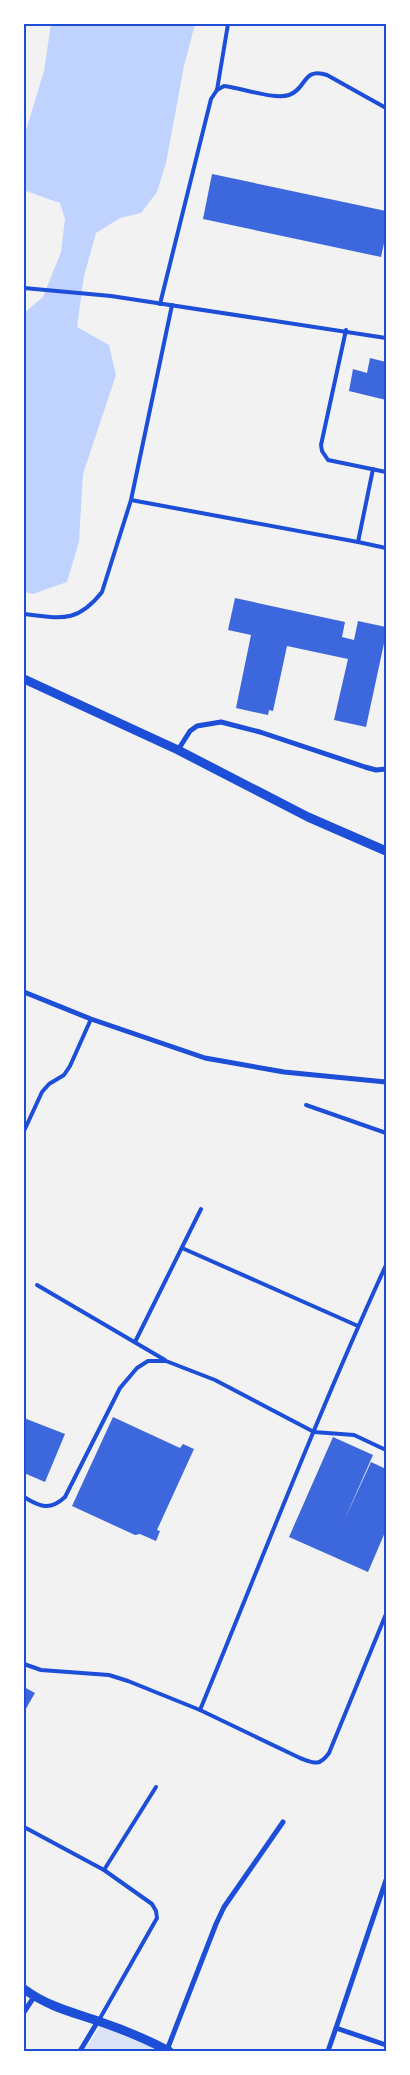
<svg xmlns="http://www.w3.org/2000/svg" width="410" height="2075" font-family="Spectral,serif">
<style>
.green{fill:#dbe4f7}
.water{fill:#bfd3fe}
.building{fill:#3d67dc}
.lines{fill:none;stroke-linecap:round;stroke-linejoin:round}
.service{stroke:#1d4ed8;stroke-width:4}
.minor{stroke:#1d4ed8;stroke-width:5}
.tertiary{stroke:#1d4ed8;stroke-width:9}
.neatline{fill:none;stroke:#1d4ed8;stroke-width:2}
</style>
<rect width="100%" height="100%" fill="#f2f2f2"/>
<path class="green" d="M100,2027L124,2033L162,2051H84Z"/>
<path class="water" d="M51,24H195L184,66L166,163L157,192L141,213L120,218L96,233L84,276L77,327L109,345L116,375L83,474L79,542L67,582L33,594L24,592V313L43,297L61,252L65,219L60,203L26,191L24,186V137L44,71Z"/>
<g class="building">
<path d="M212,174L386,211V234L381,257L203,219Z"/>
<path d="M370,358L386,362V400L349,391L353,369L367,373Z"/>
<path d="M235,598L345,622L342,637L354,640L358,621L386,627V634L366,727L334,720L348,659L287,646L273,711L269,710L268,715L236,708L251,635L228,630Z"/>
<path d="M113,1417L180,1448L183,1444L194,1449L157,1530L160,1531L156,1541L140,1534L135,1535L72,1506Z"/>
<path d="M24,1418L65,1434L45,1482L24,1473Z"/>
<path d="M333,1437L373,1455L343,1523L371,1462L386,1469V1530L368,1572L289,1537Z"/>
<path d="M24,1687L35,1693L24,1712Z"/>
</g>
<g class="lines">
<g class="service">
<path d="M217,90L228,24"/>
<path d="M24,288L111,296L386,338"/>
<path d="M160,304L211,99L217,90L224,86C242,88 274,100 289,95C307,89 302,67 327,75L386,108"/>
<path d="M346,330L321,445L322,451L328,460L386,472"/>
<path d="M131,500L358,542L373,469"/>
<path d="M358,542L386,548"/>
<path d="M24,614C60,618 77,624 102,592L131,500L172,305"/>
<path d="M306,1105L386,1133"/>
<path d="M24,1131L42,1092L49,1084L64,1075L70,1066L91,1019"/>
<path d="M182,1248L358,1326"/>
<path d="M37,1285L165,1360"/>
<path d="M135,1342L201,1209"/>
<path d="M24,1497C40,1507 50,1511 65,1497L120,1388L137,1368L148,1361H166L215,1380L314,1432L354,1435L386,1450"/>
<path d="M24,1664L41,1670L109,1675L128,1681L200,1710L300,1758C314,1763 319,1767 329,1753L386,1614"/>
<path d="M200,1710C261,1562 319,1411 386,1265"/>
<path d="M24,1827L104,1870L152,1904L156,1911L157,1918L99,2020"/>
<path d="M104,1870L156,1787"/>
</g>
<g class="minor">
<path d="M178,750L190,731L197,726L221,722L260,732L365,767L376,770L386,769"/>
<path d="M24,992L91,1019L205,1058L284,1072L386,1082"/>
<path d="M386,1880L336,2028L386,2045"/>
<path d="M24,2012L34,1997"/>
<path d="M167,2050L216,1924L224,1907L283,1822"/>
<path d="M80,2051L98,2021"/>
<path d="M328,2051L336,2028"/>
</g>
<g class="tertiary">
<path d="M24,679L178,750L308,817L386,851"/>
<path d="M24,1989C47,2006 71,2012 98,2021C122,2029 146,2039 169,2051"/>
</g>
</g>
<rect width="410" height="2075" fill="none" stroke="#ffffff" stroke-width="50"/>
<rect x="25" y="25" width="360" height="2025" class="neatline"/>
</svg>
